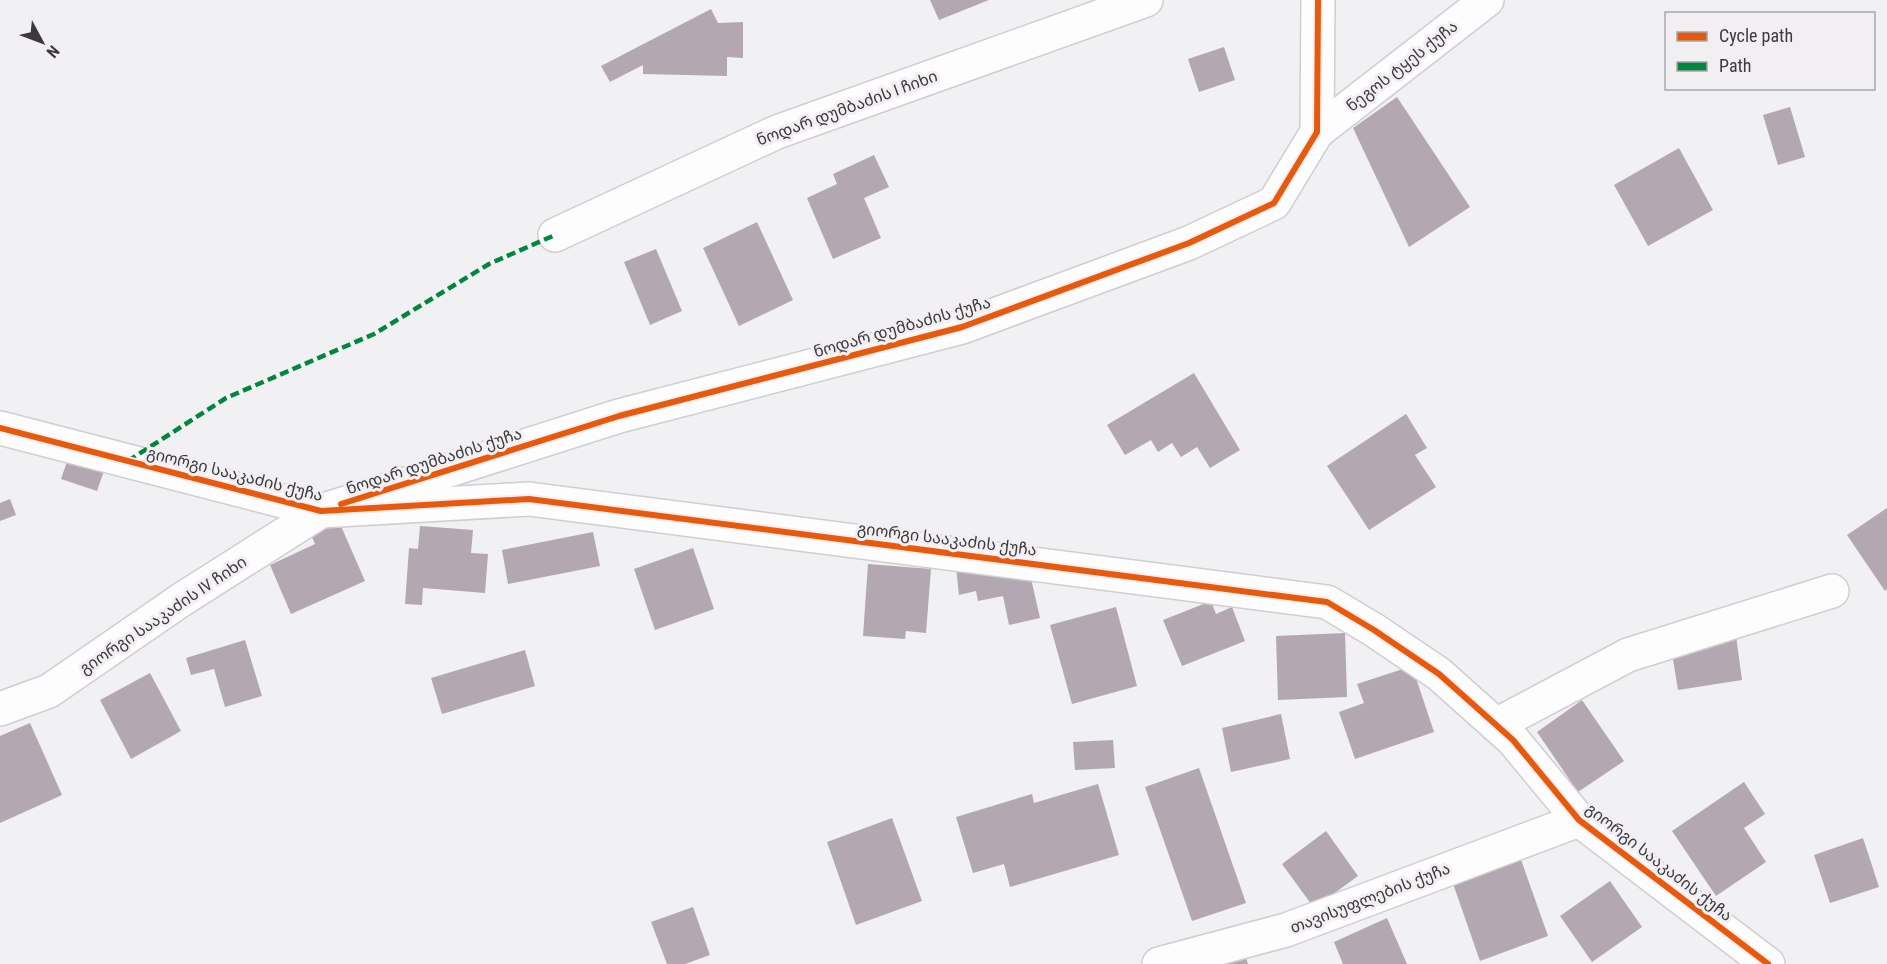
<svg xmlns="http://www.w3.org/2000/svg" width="1887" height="964" font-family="'Roboto Condensed','Noto Sans Georgian',sans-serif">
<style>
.building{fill:#b3a8b2}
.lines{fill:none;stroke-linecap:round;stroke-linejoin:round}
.minor-casing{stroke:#cfced0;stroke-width:36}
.minor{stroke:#fdfdfd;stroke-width:33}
.quiet{stroke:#00873e;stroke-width:4.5;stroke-dasharray:9 4.5;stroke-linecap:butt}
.cycleway-casing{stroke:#f2eff3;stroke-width:10}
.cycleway{stroke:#e8590c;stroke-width:6}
.labels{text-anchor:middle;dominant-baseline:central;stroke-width:6;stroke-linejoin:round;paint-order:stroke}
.street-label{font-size:16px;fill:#3a393b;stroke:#f2eff3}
</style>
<rect width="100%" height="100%" fill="#f1f0f2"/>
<g class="building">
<path d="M930,0H989L939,20Z"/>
<path d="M711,9L718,23L743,22V58L727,57V76L643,74V65L610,82L601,66Z"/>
<path d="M1224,47L1235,80L1199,92L1188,59Z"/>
<path d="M1397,97L1470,207L1409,247L1353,128Z"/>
<path d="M1790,107L1805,157L1778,165L1763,115Z"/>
<path d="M1679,148L1713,210L1648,246L1614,185Z"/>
<path d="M874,155L889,187L864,198L881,238L833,259L807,198L837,184L833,174Z"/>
<path d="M757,222L793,300L739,326L703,248Z"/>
<path d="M656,249L682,311L650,325L624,262Z"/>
<path d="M1194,373L1240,450L1210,468L1197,447L1181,457L1172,443L1158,452L1151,440L1125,455L1107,425Z"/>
<path d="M1406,414L1427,448L1415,455L1436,487L1369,530L1327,466Z"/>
<path d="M70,453L106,465L97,491L61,479Z"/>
<path d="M10,499L16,515L0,521V503Z"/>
<path d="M1887,508V589L1885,591L1847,535Z"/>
<path d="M337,517L365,581L291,614L270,565L315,544L309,530Z"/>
<path d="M420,526L473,530L471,553L488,554L485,593L423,588L422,605L405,604L409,548L418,549Z"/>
<path d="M593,532L600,566L508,584L502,550Z"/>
<path d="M693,548L714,609L655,630L634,569Z"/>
<path d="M868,564L931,569L926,633L906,631L905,639L863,636Z"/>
<path d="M956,567L1030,574L1040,618L1009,625L1003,596L978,601L976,591L959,595Z"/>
<path d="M1211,601L1216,614L1232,607L1245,641L1182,666L1163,620Z"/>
<path d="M1116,607L1137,686L1072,704L1050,625Z"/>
<path d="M1345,633L1347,697L1278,700L1276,636Z"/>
<path d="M1736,636L1742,680L1678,690L1671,647Z"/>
<path d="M245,640L262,696L225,707L214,669L191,675L186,658Z"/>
<path d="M525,650L535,686L442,714L431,678Z"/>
<path d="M1412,666L1434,732L1355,759L1339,712L1364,703L1357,684Z"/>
<path d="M150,673L181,731L131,759L100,700Z"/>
<path d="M1582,700L1624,761L1578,792L1537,732Z"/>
<path d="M1281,714L1290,759L1231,772L1222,728Z"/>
<path d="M30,723L62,795L0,823V736Z"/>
<path d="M1113,740L1115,768L1075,770L1073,742Z"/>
<path d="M1199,768L1246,903L1192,921L1145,787Z"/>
<path d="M1744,782L1765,814L1744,828L1766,862L1716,896L1672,831Z"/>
<path d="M1098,784L1119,855L1010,887L1004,864L973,873L956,817L1032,794L1034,803Z"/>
<path d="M892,818L922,901L856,925L827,842Z"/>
<path d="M1326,831L1358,876L1314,908L1282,864Z"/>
<path d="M1863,838L1879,887L1830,903L1814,855Z"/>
<path d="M1519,854L1548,936L1480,961L1451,878Z"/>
<path d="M1610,881L1642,927L1592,962L1560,916Z"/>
<path d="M693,907L710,955L685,964H667L651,922Z"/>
<path d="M1387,918L1407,964H1343L1334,942Z"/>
<path d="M1245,954L1248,964H1216Z"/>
</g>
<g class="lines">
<g class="minor-casing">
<g id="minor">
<path d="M1317,132L1487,0"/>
<path d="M555,235L777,132L1146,0"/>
<path d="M0,428L321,511L529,499L1327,602L1374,630L1439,674L1513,740L1579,820L1768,964"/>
<path d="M0,709L49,691L181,600L321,511L619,416L962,327L1189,243L1274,203L1317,132L1318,0"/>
<path d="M1496,725L1628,655L1832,591"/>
<path d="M1159,964L1286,930L1579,820"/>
</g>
</g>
<use href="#minor" class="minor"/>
<path class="quiet" d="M128,461L226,398L374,334L489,264L555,235"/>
<g class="cycleway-casing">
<g id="cycleway">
<path d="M0,428L321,511L529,499L1327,602L1374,630L1439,674L1513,740L1579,820L1768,964"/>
<path d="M341,504L619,416L962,327L1189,243L1274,203L1317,132L1318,0"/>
</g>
</g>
<use href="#cycleway" class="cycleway"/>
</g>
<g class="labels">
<g class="street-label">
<text transform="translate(1402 66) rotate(-38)">ნეგოს ტყეს ქუჩა</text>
<text transform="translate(847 108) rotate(-20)">ნოდარ დუმბაძის I ჩიხი</text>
<text transform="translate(902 327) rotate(-16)">ნოდარ დუმბაძის ქუჩა</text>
<text transform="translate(434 461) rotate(-18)">ნოდარ დუმბაძის ქუჩა</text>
<text transform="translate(235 474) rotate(14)">გიორგი სააკაძის ქუჩა</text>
<text transform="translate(947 539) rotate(7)">გიორგი სააკაძის ქუჩა</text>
<text transform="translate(163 615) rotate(-34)">გიორგი სააკაძის IV ჩიხი</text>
<text transform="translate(1659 862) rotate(38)">გიორგი სააკაძის ქუჩა</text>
<text transform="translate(1370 898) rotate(-21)">თავისუფლების ქუჩა</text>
</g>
</g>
<rect x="1665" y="12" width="210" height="78" fill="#f2eff3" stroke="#a8a6a9" stroke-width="1.5"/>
<rect x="1677" y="32" width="30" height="9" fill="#e8590c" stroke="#a8a6a9" stroke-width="1.5"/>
<text x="1719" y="42" font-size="18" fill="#3a393b">Cycle path</text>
<rect x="1677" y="62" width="30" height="9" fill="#00873e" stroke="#a8a6a9" stroke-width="1.5"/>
<text x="1719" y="72" font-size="18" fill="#3a393b">Path</text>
<g transform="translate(42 42) rotate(131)" stroke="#f2eff3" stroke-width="4.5" paint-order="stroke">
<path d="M0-4.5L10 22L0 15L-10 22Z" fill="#3a393b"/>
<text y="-9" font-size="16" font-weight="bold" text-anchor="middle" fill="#3a393b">N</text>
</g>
</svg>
